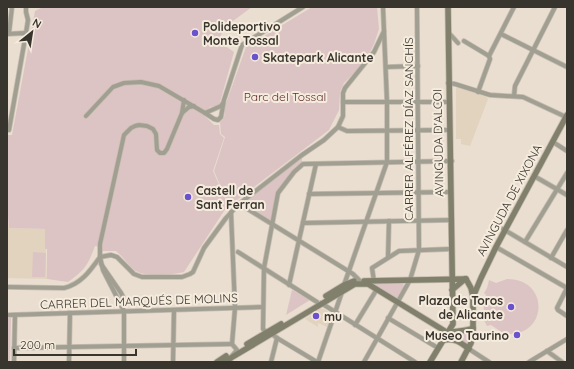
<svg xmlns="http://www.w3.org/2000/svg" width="574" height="369" font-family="Quicksand,sans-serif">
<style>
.built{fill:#e2d3be}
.green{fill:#ddc4c4}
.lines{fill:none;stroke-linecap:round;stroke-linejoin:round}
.street-casing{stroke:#c6bcb0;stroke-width:5.5}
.secondary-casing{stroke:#c6bcb0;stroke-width:7}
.street{stroke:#a09f92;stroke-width:4}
.secondary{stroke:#81806c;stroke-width:5.5}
.poi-dot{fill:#6952cb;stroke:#f6ecdd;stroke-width:1.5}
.labels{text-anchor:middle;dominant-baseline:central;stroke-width:4;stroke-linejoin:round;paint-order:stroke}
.poi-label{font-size:12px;font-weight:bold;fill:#38342e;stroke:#f6ecdd;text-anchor:start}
.park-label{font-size:12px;fill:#5e2c30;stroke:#f6ecdd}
.street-label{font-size:12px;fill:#38342e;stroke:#f6ecdd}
</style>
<rect width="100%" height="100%" fill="#e9ded0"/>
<g class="built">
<path d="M458,86L487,97L488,99L470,146L461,144V139H456V88Z"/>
<path d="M7,211L9,228L45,229L47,279L7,278Z"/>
<path d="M320,309H324L330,313L331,316L327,327L318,323V327L305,319Z"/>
</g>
<g class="green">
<path d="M43,7H252L222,29L223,31L220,37L222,40L221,43L234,52L219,106L210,107L207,111L205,116L214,125H219L220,134L224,138L213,171L228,205L184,272C173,275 142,278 133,269C127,263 122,256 116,251H99L100,247L95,246C88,265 85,270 68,282L47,279V249H45V229L9,228L7,204V135H12L35,11Z"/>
<path d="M312,7H377L379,29L374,44L368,56L356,71L344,83L340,92L339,110L329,130L229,206L214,171L225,137L221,134L220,122C225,118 225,115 224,109L246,47Z"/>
<path d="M302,155V168L294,172L278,193L271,224L239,203Z"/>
<path d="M33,252L46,253L45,277H32Z"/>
<path d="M507,279C548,278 549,333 510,334L509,336L503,335V333L491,325L487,326L482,316L481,311L484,310L483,304L486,295L484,293L487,288L489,280L496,283Z"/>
<path d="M372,283H403L404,287L399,296L396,298Z"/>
<path d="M292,290L310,300L286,315Z"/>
<path d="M7,318H11L10,362H7Z"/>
<path d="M470,331V335L467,345L449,338L451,333Z"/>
</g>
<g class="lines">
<g class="street-casing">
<g id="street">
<path d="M448,32L458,43"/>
<path d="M9,33L12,7"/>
<path d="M7,34L26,33"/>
<path d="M501,34L567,67"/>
<path d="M464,41L489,56"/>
<path d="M386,67L418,66"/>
<path d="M448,83L455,84L490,95L523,97L566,117"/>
<path d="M478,92L490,59L489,56L514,7"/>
<path d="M514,96L515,86L555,7"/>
<path d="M343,102H449"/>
<path d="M182,113L189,107L194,106"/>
<path d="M205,113L221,106L223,103"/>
<path d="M86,116L113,87L124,83L141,82L159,86L205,113L214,119L218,120L221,117L224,100L242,45L303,7"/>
<path d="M338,127L347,131L449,130"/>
<path d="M7,130H9L26,33L28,20L26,12V7"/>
<path d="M553,142L567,151"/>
<path d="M534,176L567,195"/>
<path d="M309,194L450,192"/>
<path d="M246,208L353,274L359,280"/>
<path d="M303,223L452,220"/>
<path d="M503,229L567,267"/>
<path d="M525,242L567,173"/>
<path d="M496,247L567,288"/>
<path d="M238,252L317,302"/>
<path d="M100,257L111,255L117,257L134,274L142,277H182L190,274L193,272L204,248L226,218L239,204L302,155L324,140L338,127L343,116V93L345,88L374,52L384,31"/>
<path d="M388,257L389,221"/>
<path d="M551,258L567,230"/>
<path d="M101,264L121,293L123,297L122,306"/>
<path d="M374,281L372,268L399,251L451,249"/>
<path d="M289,285L316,164"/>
<path d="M344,285L387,162V102L383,7"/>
<path d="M7,287L64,288C81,284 90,271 100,257"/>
<path d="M567,288L557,308L558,310L567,316"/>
<path d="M321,303L415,362"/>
<path d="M9,315L263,307"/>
<path d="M388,318L438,348"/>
<path d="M355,325L377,289"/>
<path d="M14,348L232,344"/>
<path d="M469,349L489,362"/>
<path d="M547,351L562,362"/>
<path d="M14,362L15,315"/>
<path d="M69,362L70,313"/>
<path d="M124,362V311L103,270L100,257V244L124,135L131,128L135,126L139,125L147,126L153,129L156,134L157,150L160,153H164L167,149L182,113L184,100"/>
<path d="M173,362L174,310"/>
<path d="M230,362L231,357L237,350L232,344L235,308L231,212"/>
<path d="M271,362L277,338"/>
<path d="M317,362L277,338L272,334L266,332L263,329L264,268L278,193L294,172L303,164L452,161"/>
<path d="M318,362L342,292"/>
<path d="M364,362L410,280L419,250L417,7"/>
<path d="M529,362L567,339"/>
</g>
</g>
<g class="secondary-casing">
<g id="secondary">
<path d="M364,281L466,279"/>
<path d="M452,290L465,279"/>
<path d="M326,296L344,285L354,281"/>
<path d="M473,297L481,278L496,247L567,115"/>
<path d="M443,340C455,338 460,342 469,349"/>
<path d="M247,344L281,324"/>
<path d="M217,362L226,356"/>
<path d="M224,362L355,284H368L448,333C457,330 465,332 473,328"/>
<path d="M430,362L453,324L448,7"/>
<path d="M461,362L471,343L473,335V297L471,288L466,279"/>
</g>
</g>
<use href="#street" class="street"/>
<use href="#secondary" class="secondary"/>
</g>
<g class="poi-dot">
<circle cx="195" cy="33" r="4"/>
<circle cx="255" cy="57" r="4"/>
<circle cx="188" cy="197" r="4"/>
<circle cx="511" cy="307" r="4"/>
<circle cx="316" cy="316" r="4"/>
<circle cx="517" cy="335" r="4"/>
</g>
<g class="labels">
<g class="poi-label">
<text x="203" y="26">Polideportivo<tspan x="203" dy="14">Monte Tossal</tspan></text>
<text x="263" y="57">Skatepark Alicante</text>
<text x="196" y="190">Castell de<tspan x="196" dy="14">Sant Ferran</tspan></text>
<text x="503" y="300" text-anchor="end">Plaza de Toros<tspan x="503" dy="14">de Alicante</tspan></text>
<text x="324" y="316">mu</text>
<text x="509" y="335" text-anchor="end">Museo Taurino</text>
</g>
<g class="park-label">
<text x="285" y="96">Parc del Tossal</text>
</g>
<g class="street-label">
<text transform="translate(408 129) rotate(-90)">CARRER ALFÉREZ DÍAZ SANCHÍS</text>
<text transform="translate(438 143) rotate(-91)">AVINGUDA D'ALCOI</text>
<text transform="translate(509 200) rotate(-62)">AVINGUDA DE XIXONA</text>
<text transform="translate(139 301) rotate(-2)">CARRER DEL MARQUÉS DE MOLINS</text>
</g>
</g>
<rect width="574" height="369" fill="none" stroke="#38342e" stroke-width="16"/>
<g transform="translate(32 32) rotate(30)" stroke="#f6ecdd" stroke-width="3" paint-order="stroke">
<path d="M0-3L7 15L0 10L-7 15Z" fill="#38342e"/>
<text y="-6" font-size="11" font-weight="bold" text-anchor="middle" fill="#38342e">N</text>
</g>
<path d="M14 349v6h122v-6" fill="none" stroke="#38342e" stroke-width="2"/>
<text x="20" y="349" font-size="12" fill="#38342e" stroke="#f6ecdd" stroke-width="3" paint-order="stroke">200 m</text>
</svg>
